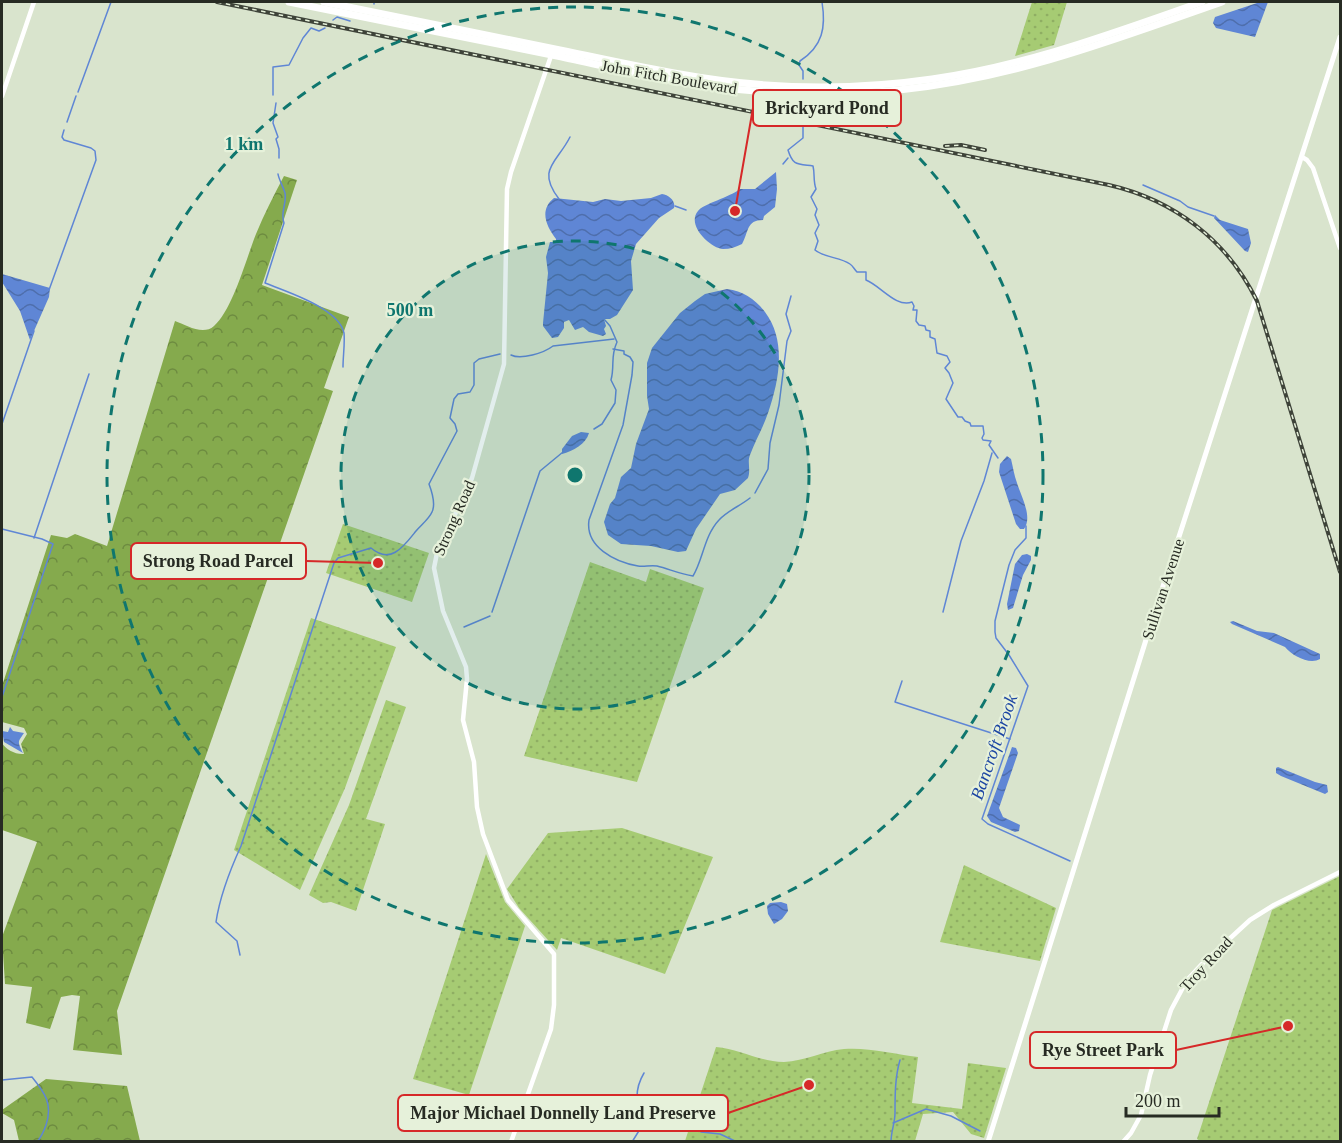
<svg xmlns="http://www.w3.org/2000/svg" width="1342" height="1143" font-family="Georgia,serif">
<style>
.forest{fill:url(#forest-crowns)}
.park{fill:url(#park-dots)}
.water{fill:url(#water-waves)}
.lines{fill:none;stroke-linecap:round;stroke-linejoin:round}
.stream{stroke:#5f86d5;stroke-width:1.5}
.tertiary{stroke:#fff;stroke-width:4.5}
.secondary{stroke:#fff;stroke-width:5}
.trunk{stroke:#fff;stroke-width:7}
.rail-casing{stroke:#3e4339;stroke-width:4}
.rail{stroke:#e6f1da;stroke-width:1.5;stroke-dasharray:4.5;stroke-linecap:butt}
.ring{fill:none;stroke:#0f766e;stroke-width:3;stroke-dasharray:10 8}
.labels{text-anchor:middle;dominant-baseline:central;stroke-width:4.5;stroke-linejoin:round;paint-order:stroke}
.street-label{font-size:16px;fill:#272b23;stroke:#e6f1da}
.water-label{font-size:18px;font-style:italic;fill:#1d46a3;stroke:#e6f1da}
.centre{fill:#0f766e;stroke:#e6f1da;stroke-width:3}
.ring-label{font-size:18px;text-anchor:middle;font-weight:bold;fill:#0f766e;stroke:#e6f1da;stroke-width:4.5;stroke-linejoin:round;paint-order:stroke}
.leader{fill:none;stroke:#d62828;stroke-width:2}
.callout-dot{fill:#d62828;stroke:#e6f1da;stroke-width:2}
.callout{fill:#e6f1da;stroke:#d62828;stroke-width:2}
.callout-label{font-size:18px;text-anchor:middle;font-weight:bold;fill:#272b23}
</style>
<defs>
<pattern id="forest-crowns" width="20" height="18" patternUnits="userSpaceOnUse" patternTransform="scale(1.5)"><rect width="20" height="18" fill="#85aa4d"/><path d="M2 6a3 3 0 1 1 6 0M12 15a3 3 0 1 1 6 0" fill="none" stroke="#6d8b40"/></pattern>
<pattern id="park-dots" width="8" height="8" patternUnits="userSpaceOnUse" patternTransform="scale(1.5)"><rect width="8" height="8" fill="#a6cb73"/><path d="M2 2h.1M6 6h.1" fill="none" stroke="#8fae63" stroke-width="1.8" stroke-linecap="round"/></pattern>
<pattern id="water-waves" width="16" height="10" patternUnits="userSpaceOnUse" patternTransform="scale(1.5)"><rect width="16" height="10" fill="#5f86d5"/><path d="M0 5q4-4 8 0t8 0" fill="none" stroke="#4e6eac"/></pattern>
</defs>
<rect width="100%" height="100%" fill="#d9e4cd"/>
<g class="forest">
<path d="M284,176L297,180L262,285L349,317L324,388L333,391L117,1011L122,1055L73,1050L80,996L72,995L61,997L50,1029L26,1023L32,987L5,984L2,937L37,842L2,830V743C5,749 16,755 24,754L21,744L27,734L24,728L2,722V686L51,535L67,538L75,534L107,546L175,321C186,325 203,336 214,326C233,309 246,259 256,234C264,214 274,195 284,176Z"/>
<path d="M46,1079L127,1086L140,1141H19L14,1120L2,1113V1110Z"/>
</g>
<g class="park">
<path d="M1032,2H1067L1054,45L1015,56Z"/>
<path d="M343,524L429,553L412,602L326,573Z"/>
<path d="M590,562L646,582L650,569L704,588L637,782L524,756Z"/>
<path d="M311,618L396,647L345,788L300,890L234,850Z"/>
<path d="M386,700L406,707L366,819L385,824L356,911L331,902L323,903L309,895L349,805Z"/>
<path d="M622,828L713,857L665,974L561,938L557,950L519,908L507,889L548,833Z"/>
<path d="M486,854L505,902L525,926L469,1095L413,1079Z"/>
<path d="M964,865L1056,908L1040,961L940,942Z"/>
<path d="M1340,876V1141L1202,1142L1197,1139L1272,910Z"/>
<path d="M716,1047C740,1049 760,1062 784,1062C805,1061 823,1051 844,1049C867,1047 895,1054 918,1057L912,1103L962,1109L968,1063L1006,1068L984,1138L971,1134L953,1112L923,1114L915,1141H685Z"/>
</g>
<g class="water">
<path d="M1260,2H1268L1255,37L1216,28L1213,23L1215,17Z"/>
<path d="M776,172L777,189L775,207L764,216L763,220C746,220 749,232 742,244C736,247 730,249 723,249C710,248 686,225 698,211C703,204 730,197 740,189H755Z"/>
<path d="M662,194C669,195 676,201 674,208L659,218L636,244L631,261L633,290L617,315L610,319H604L606,326L604,329L606,334L603,336L589,332L583,327L575,330L569,320L564,322V328L558,337L552,338L543,326V323L548,273L546,257L550,242H556V239C546,226 539,210 554,198L593,202L605,199L621,201L651,198Z"/>
<path d="M1215,215L1220,220L1248,229L1251,243L1248,252L1245,251L1214,218Z"/>
<path d="M2,274L50,288L49,297L30,340L20,311L2,282Z"/>
<path d="M727,289C743,291 755,299 765,312C787,341 779,381 768,413C763,428 755,441 750,455C747,462 751,470 748,478L735,490L720,494L696,529L686,551L678,552L651,546L621,544L608,535L604,522L610,504L615,498L621,477L631,468L636,444L649,409L647,396V363L652,348L680,313L695,301L705,294Z"/>
<path d="M581,432L589,433C586,444 573,451 562,454V449L572,436Z"/>
<path d="M1007,456L1011,459C1013,467 1014,475 1017,483C1021,496 1033,517 1024,529H1020L1016,524L999,472L1000,464Z"/>
<path d="M1027,554L1031,556V560L1023,575L1013,608L1008,610L1007,604L1015,564L1022,555Z"/>
<path d="M1233,621L1257,631L1274,633L1320,654V659C1310,665 1292,656 1285,647L1232,624L1230,622Z"/>
<path d="M10,727L13,731L24,733C18,742 17,741 23,753L4,742L2,731L8,732Z"/>
<path d="M1012,747L1016,748L1018,753L999,808L1003,817L1020,825L1019,831L1015,832L991,822L987,816Z"/>
<path d="M1278,767L1315,782L1327,785L1328,792L1325,794L1281,776L1276,773V768Z"/>
<path d="M781,902L787,904L788,911L782,919L774,924L768,914L767,906L770,903Z"/>
</g>
<g class="lines">
<g class="stream">
<path d="M374,4V2"/>
<path d="M333,20L337,17L350,21"/>
<path d="M803,79V71L799,65L800,61C823,46 826,27 822,2"/>
<path d="M78,92L111,2"/>
<path d="M273,95V67L289,65L303,38L311,28L319,31L325,28"/>
<path d="M276,103L273,123L278,137L276,139L279,149V158"/>
<path d="M67,122L76,96"/>
<path d="M803,127V138L788,150C793,166 797,164 813,166C815,174 813,181 816,189L811,197L817,209L815,215L819,225L815,233L818,241L815,250C825,258 840,257 850,264C853,266 854,269 857,272H866V280C881,286 896,308 912,302L914,306L913,310H917L916,321L919,325L925,326L926,330L930,331V337L935,339L937,353L947,356L950,362L945,368L949,373L953,383L946,399L958,417H962L965,421L970,423L971,426H983L984,434L982,438L983,440L991,441L989,445L998,458"/>
<path d="M783,164L788,158"/>
<path d="M278,174C279,180 283,186 285,193C287,204 280,212 284,223L265,283C285,291 339,308 344,333C345,344 343,356 343,367"/>
<path d="M1143,185L1180,201L1188,207L1214,216"/>
<path d="M559,199C536,169 557,163 570,137"/>
<path d="M675,206L686,210"/>
<path d="M49,290L96,160L95,151L91,148L64,140L62,137L64,130"/>
<path d="M613,349L624,351V354L630,357L633,362L632,375L623,425L589,520C585,547 615,562 638,566C644,567 650,565 657,566C669,569 680,574 693,576C703,560 704,536 719,520C727,511 740,506 750,498"/>
<path d="M511,355C521,360 544,353 553,346L614,339"/>
<path d="M2,424L34,331"/>
<path d="M594,429L602,424L615,403L616,390L611,380C615,365 610,357 617,342L610,326L604,319"/>
<path d="M755,493L768,469L770,443L779,405L787,341L791,331L786,314L791,296"/>
<path d="M1026,526V538L1015,550L1009,565L995,621V632L996,638L1009,655L1028,686L982,819L988,824L1070,861"/>
<path d="M2,529L42,539L53,544L2,697"/>
<path d="M34,538L89,374"/>
<path d="M492,612L540,471L563,452"/>
<path d="M943,612L961,541L984,481L992,453"/>
<path d="M464,627L490,616"/>
<path d="M902,681L895,702L1010,739"/>
<path d="M240,955L237,941L216,922C220,895 230,870 241,846L334,563L338,558L371,548C391,565 404,546 416,531C421,525 429,519 432,512C436,504 432,492 429,484L457,431L455,424L450,418L454,399L458,394L470,392L474,385V363L479,359L500,354"/>
<path d="M2,1080L32,1077C45,1093 53,1104 46,1125C44,1131 41,1137 37,1142"/>
<path d="M893,1123L926,1109L951,1116L980,1131"/>
<path d="M701,1132L720,1134L737,1142"/>
<path d="M632,1142L645,1121C634,1106 635,1088 644,1073"/>
<path d="M891,1142C891,1131 895,1123 895,1113C895,1095 895,1077 900,1060"/>
</g>
<g class="tertiary">
<path d="M2,96L34,2"/>
<path d="M1302,157L1307,160L1313,168L1340,248"/>
<path d="M511,1142L551,1029L554,1005V954L508,900L483,834L477,807L474,762L463,720L467,679L466,667L443,611L434,568L437,553L472,478L504,364L507,189L511,172L552,53"/>
<path d="M1123,1142L1131,1133L1141,1115L1150,1075L1171,1010L1187,980L1201,965L1250,920L1274,905L1340,872"/>
</g>
<path class="secondary" d="M988,1142L1156,608L1340,37"/>
<g class="trunk">
<path d="M289,2C378,20 468,38 557,56C610,67 663,81 717,87C777,95 839,96 899,90C1015,78 1114,40 1222,2"/>
<path d="M324,2C403,18 481,34 560,50C600,58 639,67 680,74C762,89 849,91 932,79C1026,66 1113,33 1202,2"/>
</g>
<g class="rail-casing">
<g id="rail">
<path d="M217,2L1109,185C1174,200 1227,240 1257,301L1340,572"/>
<path d="M945,146L961,145L985,150"/>
</g>
</g>
<use href="#rail" class="rail"/>
</g>
<circle cx="575" cy="475" r="234" fill="#0f766e" fill-opacity=".12"/>
<g class="ring">
<circle cx="575" cy="475" r="234"/>
<circle cx="575" cy="475" r="468"/>
</g>
<g class="labels">
<g class="street-label">
<text transform="translate(669 77) rotate(10)">John Fitch Boulevard</text>
<text transform="translate(454 518) rotate(-66)">Strong Road</text>
<text transform="translate(1163 589) rotate(-72)">Sullivan Avenue</text>
<text transform="translate(1206 964) rotate(-47)">Troy Road</text>
</g>
<g class="water-label">
<text transform="translate(994 747) rotate(-71)">Bancroft Brook</text>
</g>
</g>
<circle cx="575" cy="475" r="9" class="centre"/>
<g class="ring-label">
<text x="244" y="150">1 km</text>
<text x="410" y="316">500 m</text>
</g>
<path class="leader" d="M735 211L753 108M378 563L306 561M1288 1026L1176 1050M809 1085L728 1113"/>
<g class="callout-dot">
<circle cx="735" cy="211" r="6"/>
<circle cx="378" cy="563" r="6"/>
<circle cx="1288" cy="1026" r="6"/>
<circle cx="809" cy="1085" r="6"/>
</g>
<g class="callout">
<rect x="753" y="90" width="148" height="36" rx="6"/>
<rect x="131" y="543" width="175" height="36" rx="6"/>
<rect x="1030" y="1032" width="146" height="36" rx="6"/>
<rect x="398" y="1095" width="330" height="36" rx="6"/>
</g>
<g class="callout-label">
<text x="827" y="114">Brickyard Pond</text>
<text x="218" y="567">Strong Road Parcel</text>
<text x="1103" y="1056">Rye Street Park</text>
<text x="563" y="1119">Major Michael Donnelly Land Preserve</text>
</g>
<rect width="1342" height="1143" fill="none" stroke="#272b23" stroke-width="6"/>
<path d="M1126 1107v9h93v-9" fill="none" stroke="#272b23" stroke-width="3"/>
<text x="1135" y="1107" font-size="18" fill="#272b23" stroke="#e6f1da" stroke-width="4.5" paint-order="stroke">200 m</text>
</svg>
